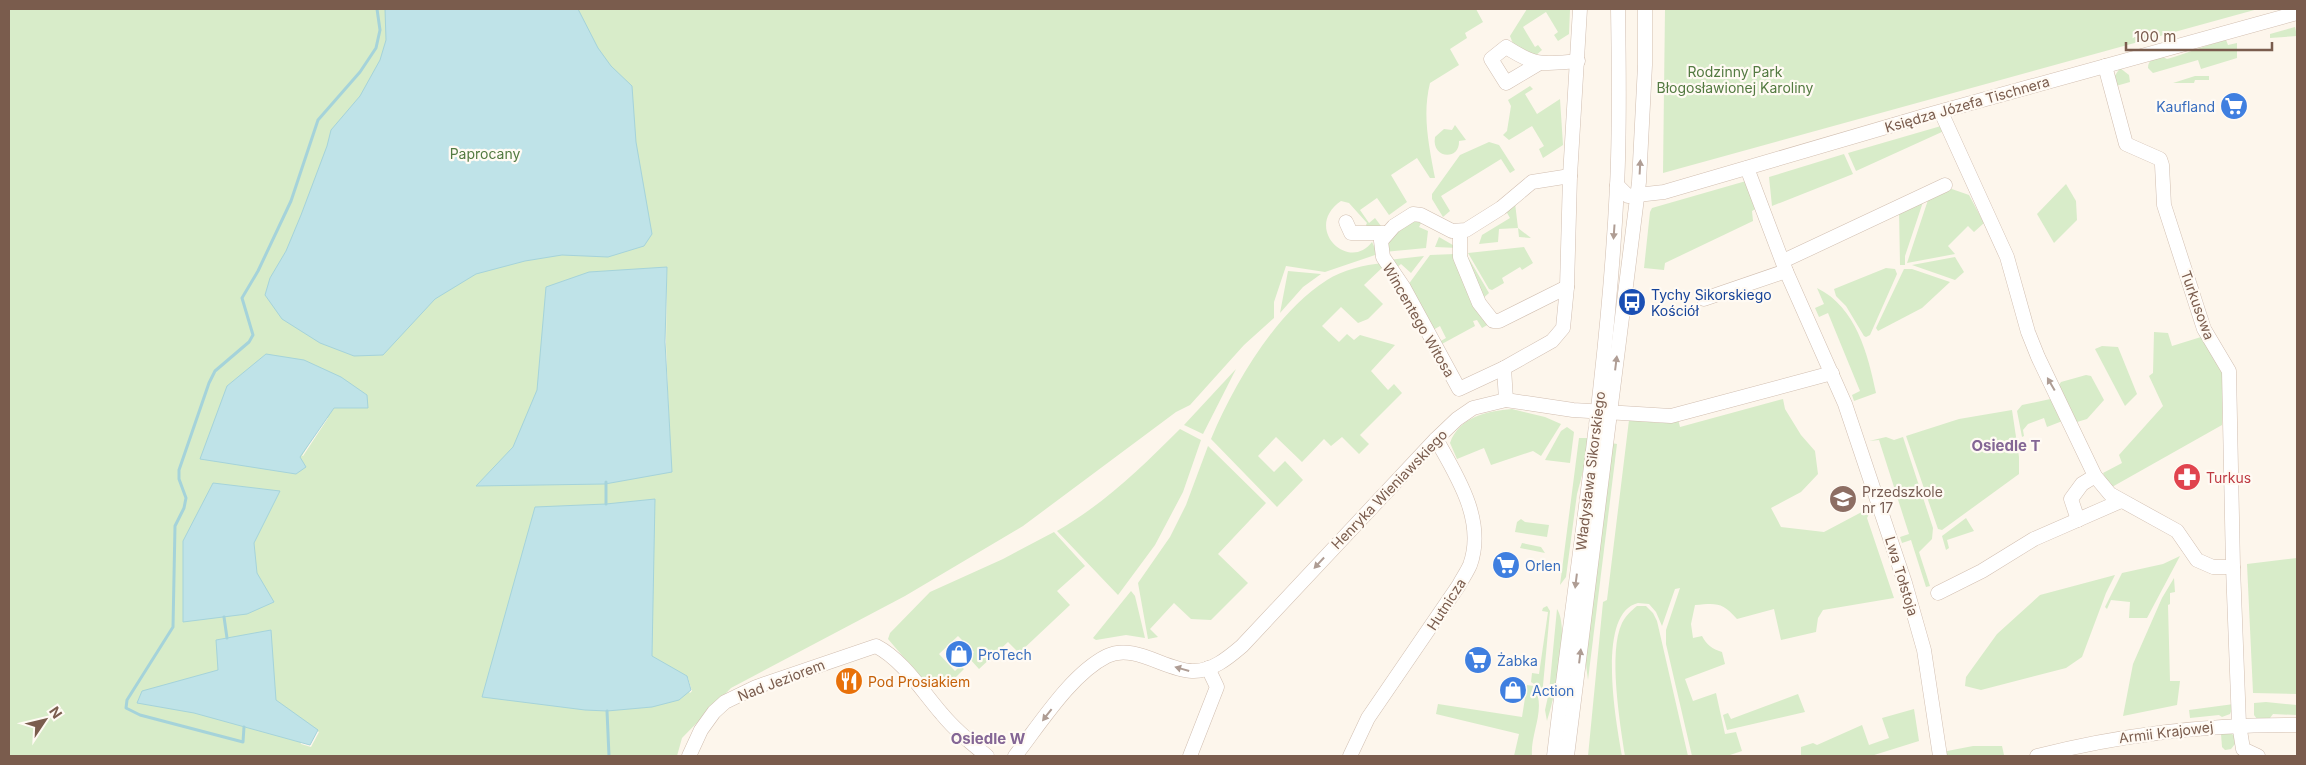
<svg xmlns="http://www.w3.org/2000/svg" width="2306" height="765" font-family="Inter,sans-serif">
<style>
.green{fill:#d8ecc9;fill-rule:evenodd}
.water{fill:#bfe3e8;stroke:#a5d3da}
.lines{fill:none;stroke-linecap:round;stroke-linejoin:round}
.stream{stroke:#a5d3da;stroke-width:3}
.minor-casing{stroke:#d1beb0;stroke-width:15}
.minor{stroke:#fff;stroke-width:14}
.oneway{fill:#af9d94}
.labels{text-anchor:middle;dominant-baseline:central;stroke-width:4.5;stroke-linejoin:round;paint-order:stroke}
.park-label{font-size:14px;fill:#537a41;stroke:#fffaf3}
.street-label{font-size:14px;fill:#7a5c4d;stroke:#fffaf3}
.shop-label{font-size:14px;fill:#366cbe;stroke:#fffaf3;text-anchor:start}
.transit-label{font-size:14px;fill:#164399;stroke:#fffaf3;text-anchor:start}
.health-label{font-size:14px;fill:#be3a42;stroke:#fffaf3;text-anchor:start}
.education-label{font-size:14px;fill:#785e54;stroke:#fffaf3;text-anchor:start}
.food-label{font-size:14px;fill:#c56008;stroke:#fffaf3;text-anchor:start}
.neighbourhood-label{font-size:15px;font-weight:bold;fill:#846695;stroke:#fffaf3}
</style>
<rect width="100%" height="100%" fill="#fdf6ec"/>
<g class="green">
<path d="M9,9H1476L1483,22L1465,33L1467,38L1450,49L1459,65L1430,83C1422,115 1429,146 1435,178H1430L1417,158L1391,175L1407,202L1389,215L1377,198L1360,210L1369,223L1375,218L1381,226L1371,233L1366,225L1367,223L1349,203L1341,201C1302,228 1349,273 1372,242L1378,254L1325,272L1286,266L1274,302V318L1244,345L1190,405L1176,412L1023,526L905,596L731,688L682,738L677,756H9ZM667,268L666,344L670,442L666,428L664,269ZM328,418L303,456H302L324,419ZM663,664L688,678L692,691L690,693ZM291,714L319,732L311,747L301,744Z"/>
<path d="M1527,9L1570,10L1569,34L1558,41L1554,35L1558,32L1546,12L1523,27L1535,47L1538,45L1542,50L1535,56L1514,46L1510,36Z"/>
<path d="M1665,9H2258L1663,173Z"/>
<path d="M2295,27L2297,36L2270,38V34Z"/>
<path d="M2226,40L2228,45L2237,43V58L2201,69L2198,60L2153,73L2148,68C2148,59 2155,58 2163,57L2167,59C2188,53 2205,45 2226,40Z"/>
<path d="M2120,68L2129,75L2130,82L2116,86L2114,77Z"/>
<path d="M2195,76H2209V80H2195L2194,83H2173Z"/>
<path d="M1530,86L1533,89L1525,94L1537,114L1560,99L1563,145L1543,158L1539,149L1544,146L1532,126L1509,140L1503,135L1507,131L1511,106L1508,100Z"/>
<path d="M1455,125L1466,140L1459,141C1460,161 1431,159 1435,137L1444,129L1452,130Z"/>
<path d="M1941,126L1944,131L1856,171L1848,153Z"/>
<path d="M1489,142L1499,145L1515,170L1510,173L1501,159L1441,196L1450,211L1443,217L1432,199V194L1460,155Z"/>
<path d="M1844,154L1853,174L1772,206L1769,177Z"/>
<path d="M1746,181L1757,208L1752,211L1753,221L1665,263L1664,270L1644,268L1650,212L1652,208Z"/>
<path d="M2066,184L2076,201L2077,220L2054,243L2037,214Z"/>
<path d="M1946,187L1969,195L1984,223L1974,232L1968,226L1948,246L1955,254L1907,263L1930,194Z"/>
<path d="M1925,196L1905,256V265H1900L1899,209Z"/>
<path d="M1515,203L1518,228L1531,238L1519,237L1518,228L1499,229L1498,242L1479,244L1482,235L1510,218L1506,211Z"/>
<path d="M1417,220L1422,221L1419,227L1428,231L1426,248L1384,252C1389,236 1401,225 1417,220Z"/>
<path d="M1439,237L1458,248L1435,247Z"/>
<path d="M1524,247L1533,263L1522,270L1520,267L1502,278L1504,283L1492,290L1489,289L1468,253Z"/>
<path d="M1465,252L1489,293L1481,300Z"/>
<path d="M1455,254L1489,324L1482,328L1477,320L1473,321L1475,326L1440,345L1439,342L1446,338L1440,326L1433,330L1408,285L1430,255Z"/>
<path d="M1424,256L1411,273L1401,264L1394,270L1388,260Z"/>
<path d="M1955,257L1964,272L1955,280L1912,265Z"/>
<path d="M1382,263L1384,266L1364,285L1383,304L1368,319L1358,323L1341,307L1322,326L1339,342L1347,334L1354,340L1360,335L1395,345L1371,371L1388,390L1394,384L1402,393L1360,435L1369,444L1359,454L1342,437L1331,446L1324,439L1302,462L1276,437L1258,456L1274,472L1285,461L1303,480L1277,507L1211,439C1234,384 1276,312 1327,280C1342,270 1365,265 1382,263Z"/>
<path d="M1886,268L1895,269L1897,274L1870,335L1866,337L1864,336L1846,306L1836,296L1834,289Z"/>
<path d="M1904,269H1912L1950,282L1922,308L1878,331L1876,328Z"/>
<path d="M1288,271L1321,274L1303,287L1280,313Z"/>
<path d="M1817,288C1856,307 1868,354 1876,393L1854,401L1852,395L1860,391L1828,313L1819,317L1815,308L1824,304Z"/>
<path d="M2154,332L2168,333L2172,346L2201,337L2220,366L2224,379L2222,425L2112,487L2108,484L2103,473L2122,463L2119,455L2163,406L2149,376L2153,373Z"/>
<path d="M2102,346L2118,347L2137,394L2125,406L2095,349Z"/>
<path d="M1236,369L1203,434L1184,425Z"/>
<path d="M2086,375L2091,376L2104,400L2087,419L2077,422L2072,419L2057,388L2061,382Z"/>
<path d="M2055,398L2065,420L2047,427L2044,418L2028,424L2023,430L2024,436L2022,437L2017,411L2022,405Z"/>
<path d="M1783,399L1785,409L1801,435L1815,451L1818,474L1801,492L1771,508L1781,527L1824,532L1873,506L1867,518L1894,598L1823,610L1818,618L1816,632L1781,640L1774,609L1737,619C1722,602 1717,603 1695,605L1691,624L1693,638L1702,636C1707,645 1712,649 1722,652L1725,664L1685,679L1693,701L1716,693L1725,734L1736,732L1742,751L1727,756H1692L1666,644V630L1680,588L1675,589L1662,626L1656,612L1649,604C1646,604 1641,603 1638,603C1595,613 1617,727 1622,756H1588L1603,602L1607,600L1629,420L1662,423L1678,419L1680,427Z"/>
<path d="M1512,409L1545,417L1561,424L1541,456L1533,451L1491,465L1484,448L1457,459L1450,443C1459,417 1487,411 1512,409Z"/>
<path d="M2012,410L2019,457V474L1942,530L1938,529L1906,436L1959,419Z"/>
<path d="M1567,427L1574,432L1570,463L1545,460L1561,431Z"/>
<path d="M1180,429L1201,440L1183,492L1155,545L1118,595L1057,531C1105,503 1141,468 1180,429Z"/>
<path d="M1886,437L1894,440L1903,437L1933,528L1932,539L1919,552L1930,586L1926,587L1911,540L1902,543L1900,537L1909,534L1879,440L1869,441Z"/>
<path d="M1579,438H1588L1585,464L1577,494L1566,577L1560,585Z"/>
<path d="M1611,443L1617,444L1588,680L1585,657Z"/>
<path d="M1208,446L1266,503L1218,554L1248,583L1211,620L1191,619L1174,603L1150,629L1158,637L1148,639L1138,583L1170,537L1186,505Z"/>
<path d="M1966,518L1974,531L1947,540L1949,548L1946,550L1942,536Z"/>
<path d="M1521,519L1525,522L1549,525L1547,537L1515,532L1517,522Z"/>
<path d="M1054,532L1085,566L1057,591L1070,605L1019,653L1008,642L979,669L969,658L974,652L958,636L939,654L955,671L960,666L964,669L945,688H930L888,639L890,633L930,592L1003,559Z"/>
<path d="M1522,543L1541,547L1545,553L1520,548Z"/>
<path d="M2180,556L2147,618H2129L2130,602L2111,600L2107,609L2105,607L2122,573L2163,564Z"/>
<path d="M2297,558V694L2253,693L2247,564Z"/>
<path d="M2115,575L2106,593L2082,657L2066,668L1981,690L1965,686L1966,677L1997,634L2040,595Z"/>
<path d="M2174,578L2175,592L2170,593V604L2168,605L2170,681H2180L2177,705L2123,716L2133,664L2162,598Z"/>
<path d="M1131,591L1135,596L1145,638L1126,635L1096,640L1093,638Z"/>
<path d="M1547,606L1550,611L1542,696L1539,687L1531,682L1532,673L1539,674L1548,612L1542,611L1543,608Z"/>
<path d="M1637,606H1646L1653,613L1657,621L1688,756H1625C1620,723 1608,652 1622,623C1626,615 1631,611 1637,606Z"/>
<path d="M1557,609C1570,629 1555,698 1547,721L1545,710L1549,692Z"/>
<path d="M1527,685L1534,686C1547,709 1530,733 1532,756H1514L1519,734L1436,714L1438,704L1522,717Z"/>
<path d="M1798,694L1805,712L1727,730L1723,715L1728,713L1731,719Z"/>
<path d="M2266,702L2297,705V715L2273,714L2270,718L2257,719L2254,715V703Z"/>
<path d="M2234,704L2230,714L2222,717L2219,715L2190,718L2189,710Z"/>
<path d="M1914,709L1919,741L1871,756H1801V747L1813,743L1817,745L1862,725L1869,745L1889,738L1882,718Z"/>
<path d="M2229,733L2234,735L2235,744L2231,749L2225,750L2222,747L2221,734Z"/>
<path d="M1973,746H2002L2004,755L1943,756L1942,752Z"/>
</g>
<g class="water">
<path d="M385,9H578L598,48L611,66L632,86L636,142L652,234L644,246L608,257L562,255L525,261L476,274L435,299L383,355L354,356L320,343L282,319L265,295L270,278L286,251L301,215L327,146L331,130L360,96L380,60L386,40Z"/>
<path d="M667,267L665,342L672,472L605,484L476,486L513,447L537,390L546,287L589,272Z"/>
<path d="M266,354L304,360L341,377L367,395L368,408H334L300,457L306,467L296,474L200,459L227,386Z"/>
<path d="M213,483L280,491L254,543L257,573L274,602L247,614L183,622V541Z"/>
<path d="M655,499L652,656L687,676L691,690L679,700L652,707L607,711L585,710L482,697L535,507L606,504Z"/>
<path d="M271,630L276,700L318,730L310,745L194,713L137,703L142,691L218,670L216,640Z"/>
</g>
<g class="lines">
<g class="stream">
<path d="M606,482V504"/>
<path d="M224,617L227,638"/>
<path d="M607,711L609,756"/>
<path d="M244,727L243,742L140,715L126,708L127,700L173,627L175,526L184,508L186,498L179,479V470L209,383L215,371L249,342L253,335L242,298L258,271L291,201L318,120L360,72L376,48L380,30L377,9"/>
</g>
<g class="minor-casing">
<g id="minor">
<path d="M1538,64L1506,83L1491,59L1506,47C1537,67 1543,64 1578,61"/>
<path d="M2105,66L2126,144L2160,159L2162,165L2164,205L2204,329L2229,371L2233,567L2239,724L2243,749L2258,756"/>
<path d="M1941,112L2007,257L2028,332L2038,357L2095,476L2110,494L2177,531L2197,560L2213,567H2233"/>
<path d="M1747,168L1786,271L1845,404L1905,583L1924,650L1940,756"/>
<path d="M1617,185L1628,196L1664,192L1924,116L2297,13"/>
<path d="M1346,222L1351,233H1387"/>
<path d="M1460,232V257L1479,303L1493,321H1499L1567,287"/>
<path d="M1783,261L1945,185"/>
<path d="M1704,299L1786,271"/>
<path d="M1504,368L1459,389L1404,288L1383,257L1381,241L1394,226L1413,214L1421,215L1452,231L1466,230L1501,208L1532,182L1570,176"/>
<path d="M1506,400L1504,368L1552,341L1563,328L1567,287L1570,176L1580,9"/>
<path d="M2078,520L2071,499L2082,484L2095,476"/>
<path d="M1938,593L1982,571L2034,539L2121,501"/>
<path d="M689,756L701,730L714,712L725,702L756,687L876,646C903,660 922,691 942,714C955,730 971,743 987,756"/>
<path d="M1015,756C1040,724 1071,674 1107,656C1134,643 1165,670 1192,671C1211,672 1228,658 1242,646L1436,439L1457,419L1473,408L1506,400L1573,410L1671,416L1832,373"/>
<path d="M1190,756L1217,687L1208,668"/>
<path d="M1350,756L1368,718L1459,585C1462,579 1467,572 1470,565C1486,521 1457,476 1436,439"/>
<path d="M1554,756C1576,567 1608,377 1617,186C1620,127 1619,68 1618,9"/>
<path d="M1567,756L1639,182L1645,65V9"/>
<path d="M2037,756C2123,734 2208,724 2297,725"/>
</g>
</g>
<use href="#minor" class="minor"/>
</g>
<defs><path id="oneway-solid" d="M-6-.8H1V-3.2L6.5 0L1 3.2V.8H-6Z" transform="scale(1.25)"/></defs>
<g class="oneway">
<use href="#oneway-solid" transform="translate(1640 167) rotate(-87)"/>
<use href="#oneway-solid" transform="translate(1614 232) rotate(94)"/>
<use href="#oneway-solid" transform="translate(1616 363) rotate(-83)"/>
<use href="#oneway-solid" transform="translate(2051 384) rotate(-120)"/>
<use href="#oneway-solid" transform="translate(1319 563) rotate(133)"/>
<use href="#oneway-solid" transform="translate(1576 581) rotate(97)"/>
<use href="#oneway-solid" transform="translate(1580 656) rotate(-83)"/>
<use href="#oneway-solid" transform="translate(1182 669) rotate(-164)"/>
<use href="#oneway-solid" transform="translate(1047 715) rotate(128)"/>
</g>
<defs>
<g id="supermarket-disc" transform="scale(1.4375)"><circle r="9.5" fill="#3f7fe0" stroke="#fffaf3"/><path d="M-6-5.5h2.5l.6 2H6L4.5 2H-2.5L-4.4-4H-6ZM-1.5 3.2a1.3 1.3 0 1 0 .1 0ZM3 3.2a1.3 1.3 0 1 0 .1 0Z" fill="#fff"/></g>
<g id="bus-disc" transform="scale(1.4375)"><circle r="9.5" fill="#1a4fb4" stroke="#fffaf3"/><path d="M-5-6H5V4H4V6H2V4H-2V6H-4V4H-5ZM-3.5-4V0h7V-4ZM-3.5 1.2v1.5H-2V1.2ZM2 1.2v1.5H3.5V1.2Z" fill="#fff"/></g>
<g id="pharmacy-disc" transform="scale(1.4375)"><circle r="9.5" fill="#e0444e" stroke="#fffaf3"/><path d="M-2-6h4v4h4v4h-4v4h-4v-4h-4v-4h4Z" fill="#fff"/></g>
<g id="school-disc" transform="scale(1.4375)"><circle r="9.5" fill="#8d6e63" stroke="#fffaf3"/><path d="M0-5L7-2L0 1L-7-2ZM-4 1L0 2.5L4 1V4Q0 6-4 4Z" fill="#fff"/></g>
<g id="shop-disc" transform="scale(1.4375)"><circle r="9.5" fill="#3f7fe0" stroke="#fffaf3"/><path d="M-5-2.5h2.3a2.7 3.5 0 0 1 5.4 0H5L5.5 6h-11ZM-1.5-2.5h3a1.5 2.3 0 0 0-3 0Z" fill="#fff"/></g>
<g id="restaurant-disc" transform="scale(1.4375)"><circle r="9.5" fill="#e8710a" stroke="#fffaf3"/><path d="M-5-6h1v4h1v-4h1v4h1v-4h1v5L-1.5 .5V6h-2V.5L-5-1ZM5-6V6H3V1.5H1.5Q1.5-4 5-6Z" fill="#fff"/></g>
</defs>
<g fill-rule="evenodd">
<use href="#supermarket-disc" x="2234" y="106"/>
<use href="#bus-disc" x="1632" y="302"/>
<use href="#pharmacy-disc" x="2187" y="477"/>
<use href="#school-disc" x="1843" y="499"/>
<use href="#supermarket-disc" x="1506" y="565"/>
<use href="#shop-disc" x="959" y="654"/>
<use href="#supermarket-disc" x="1478" y="660"/>
<use href="#restaurant-disc" x="849" y="681"/>
<use href="#shop-disc" x="1513" y="690"/>
</g>
<g class="labels">
<g class="park-label">
<text x="1735" y="71">Rodzinny Park<tspan x="1735" dy="16">Błogosławionej Karoliny</tspan></text>
<text x="485" y="153">Paprocany</text>
</g>
<g class="street-label">
<text transform="translate(1967 104) rotate(-16)">Księdza Józefa Tischnera</text>
<text transform="translate(2198 305) rotate(70)">Turkusowa</text>
<text transform="translate(1419 320) rotate(60)">Wincentego Witosa</text>
<text transform="translate(1590 471) rotate(-83)">Władysława Sikorskiego</text>
<text transform="translate(1389 489) rotate(-46)">Henryka Wieniawskiego</text>
<text transform="translate(1902 576) rotate(73)">Lwa Tołstoja</text>
<text transform="translate(1446 604) rotate(-57)">Hutnicza</text>
<text transform="translate(781 680) rotate(-21)">Nad Jeziorem</text>
<text transform="translate(2166 732) rotate(-7)">Armii Krajowej</text>
</g>
<g class="shop-label">
<text x="2215" y="106" text-anchor="end">Kaufland</text>
<text x="1525" y="565">Orlen</text>
<text x="978" y="654">ProTech</text>
<text x="1497" y="660">Żabka</text>
<text x="1532" y="690">Action</text>
</g>
<g class="transit-label">
<text x="1651" y="294">Tychy Sikorskiego<tspan x="1651" dy="16">Kościół</tspan></text>
</g>
<g class="health-label">
<text x="2206" y="477">Turkus</text>
</g>
<g class="education-label">
<text x="1862" y="491">Przedszkole<tspan x="1862" dy="16">nr 17</tspan></text>
</g>
<g class="food-label">
<text x="868" y="681">Pod Prosiakiem</text>
</g>
<g class="neighbourhood-label">
<text x="2006" y="445">Osiedle T</text>
<text x="988" y="738">Osiedle W</text>
</g>
</g>
<rect width="2306" height="765" fill="none" stroke="#7a5c4d" stroke-width="20"/>
<g transform="translate(45 720) rotate(55)" stroke="#fffaf3" stroke-width="4" paint-order="stroke">
<path d="M0-4L9 19L0 12L-9 19Z" fill="#7a5c4d"/>
<text y="-8" font-size="14" font-weight="bold" text-anchor="middle" fill="#7a5c4d">N</text>
</g>
<path d="M2126 42v8h146v-8" fill="none" stroke="#7a5c4d" stroke-width="2.5"/>
<text x="2134" y="42" font-size="15" fill="#7a5c4d" stroke="#fffaf3" stroke-width="4" paint-order="stroke">100 m</text>
</svg>
